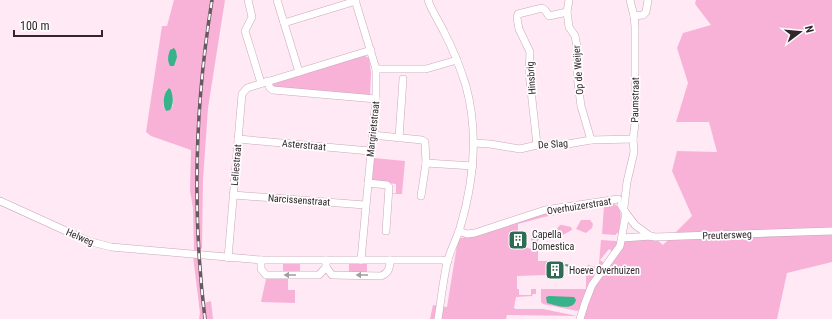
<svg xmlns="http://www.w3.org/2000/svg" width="832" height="319" font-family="'Roboto Condensed',sans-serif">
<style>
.green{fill:#f8b2d8;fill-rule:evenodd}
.water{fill:#38b288}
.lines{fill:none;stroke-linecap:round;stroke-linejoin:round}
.stream{stroke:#38b288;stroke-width:2}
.minor-casing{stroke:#caa8ba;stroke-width:8}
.minor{stroke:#fff;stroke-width:7}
.rail-casing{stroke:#685961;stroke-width:3.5}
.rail{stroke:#fdfdfd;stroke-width:2;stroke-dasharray:6;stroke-linecap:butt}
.oneway{fill:#a39da0}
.labels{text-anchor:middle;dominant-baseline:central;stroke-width:3.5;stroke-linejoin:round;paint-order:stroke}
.street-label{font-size:10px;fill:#32252c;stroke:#fdfdfd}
.poi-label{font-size:10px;fill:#32252c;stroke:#fdfdfd;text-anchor:start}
</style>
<rect width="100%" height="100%" fill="#ffe9f4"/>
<g class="green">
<path d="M174,0H225L208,108L203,180L202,248L199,251H194L193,208L190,191L191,150L151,136L146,132L162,26H167ZM167,89L171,90L173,101V106L166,111C161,105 164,96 167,89Z"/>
<path d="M696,0H832V262L787,273L777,319H583L591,296L597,283L624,239H656L663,245L692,216L672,171L677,151L717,152L709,122H676L688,83L677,48L683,33L711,25L695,4Z"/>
<path d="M363,55L369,58L371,73L370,96L272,87L271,84Z"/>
<path d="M374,158L405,161L402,194H391L396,193V184L372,181Z"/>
<path d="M612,203C625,208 620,221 619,232L615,235L602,234L604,207L613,206Z"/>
<path d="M576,208L577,211L544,217L518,224V238H516V245L532,249L531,238H539L540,240H538V261H547V275L517,276V289H519V295H531V289H536V294H533L532,296L516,297L514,308L516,309H543L577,316L507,315L506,319H430L433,305L447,307L458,239L548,213Z"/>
<path d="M581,220H590L593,224L592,228L586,233L576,229Z"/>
<path d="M562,225L571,227L572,230L559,237L555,234L554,232L560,225Z"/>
<path d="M601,240L616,241L618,242L613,252L609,249L600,260L605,264L602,266L599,264Z"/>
<path d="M193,256L200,257L204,303L211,301L213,319H199L200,313Z"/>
<rect x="283" y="262" width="17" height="10"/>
<rect x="349" y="263" width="18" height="9"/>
<path d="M588,265L601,268L580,309L577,311L543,304L541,302V289H586V275H576Z"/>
<path d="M266,279H288V290H295V303L261,302Z"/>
</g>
<g class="water">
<path d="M174,48L176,51L177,57L174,66H170C167,60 168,56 170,50Z"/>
<path d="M169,88L171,90C173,97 174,104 170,110L166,111C162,105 163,93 169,88Z"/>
<path d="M549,296L574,297L576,300C573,312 555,305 547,303L546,297Z"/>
</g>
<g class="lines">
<path class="stream" d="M566,265L575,268L591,270"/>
<g class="minor-casing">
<g id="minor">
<path d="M248,0L252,17L245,31L261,83"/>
<path d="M277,0L299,72"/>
<path d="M355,0L376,69V99L361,260"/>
<path d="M428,0C432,12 439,21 444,32C453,49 460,67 466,86C479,134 474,181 460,228C456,240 450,251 447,263C443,281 441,300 438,319"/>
<path d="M569,0L567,12L569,27L575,36L578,52L577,75L581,106L591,140"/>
<path d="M634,16L643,15L646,12L648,0"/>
<path d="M284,23L356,1"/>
<path d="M376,69H426L457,60"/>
<path d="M267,81L270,88L273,90L376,99"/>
<path d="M372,135L422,140L425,142L426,163L421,196"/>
<path d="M399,138L403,79"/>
<path d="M238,139L370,151"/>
<path d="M474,143L490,144L520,149L537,145H562L591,140L633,139"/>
<path d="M537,145L529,72L530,52L519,29L517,18L518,14L542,8L545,10L549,16L567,12"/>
<path d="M426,163L473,166"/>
<path d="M368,183L387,185L389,187L386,231"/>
<path d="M233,195L365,205"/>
<path d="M0,201L88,241L111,247L261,260H442L448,261"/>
<path d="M624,207L627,182L634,152L633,139L635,124V27L634,16L630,0"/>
<path d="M626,213L635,225L650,236"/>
<path d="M459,231L467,234L475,233L545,210L618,199"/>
<path d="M622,238L651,236L655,237L832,231"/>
<path d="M228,258L242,94L247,88L371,50"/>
<path d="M261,260V269L266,275H319L326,267"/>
<path d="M326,260V267L332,275L381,276C389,273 390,267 390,260"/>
<path d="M580,319L585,303L592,285L620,246L626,213L621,205"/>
</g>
</g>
<use href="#minor" class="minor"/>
<g class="rail-casing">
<path id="rail" d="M205,319C192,213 195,105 212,0"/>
</g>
<use href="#rail" class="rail"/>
</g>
<defs><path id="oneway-solid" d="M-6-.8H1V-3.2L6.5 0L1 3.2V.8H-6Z"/></defs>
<g class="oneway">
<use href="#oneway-solid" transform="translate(290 275) rotate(-180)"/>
<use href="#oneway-solid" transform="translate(362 275) rotate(-180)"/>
</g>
<defs>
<g id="building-square" transform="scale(1)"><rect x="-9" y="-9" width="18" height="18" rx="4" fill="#2f6a53" stroke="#fdfdfd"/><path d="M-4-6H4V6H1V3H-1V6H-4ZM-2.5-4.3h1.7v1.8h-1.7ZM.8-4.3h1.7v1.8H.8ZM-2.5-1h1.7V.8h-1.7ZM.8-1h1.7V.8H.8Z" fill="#fff"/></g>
</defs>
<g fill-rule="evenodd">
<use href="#building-square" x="518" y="240"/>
<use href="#building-square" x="555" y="270"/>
</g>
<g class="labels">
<g class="street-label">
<text transform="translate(578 70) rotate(-94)">Op de Weijer</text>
<text transform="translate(531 78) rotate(-94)">Hinsbrig</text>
<text transform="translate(635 100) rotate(-89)">Paumstraat</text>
<text transform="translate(373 129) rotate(-84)">Margrietstraat</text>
<text transform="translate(553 144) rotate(-4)">De Slag</text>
<text transform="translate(304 145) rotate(5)">Asterstraat</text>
<text transform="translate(236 165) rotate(-85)">Leliestraat</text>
<text transform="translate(299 200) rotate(4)">Narcissenstraat</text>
<text transform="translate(579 206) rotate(-9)">Overhuizerstraat</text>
<text transform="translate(727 235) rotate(-2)">Preutersweg</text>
<text transform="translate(80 237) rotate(23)">Helweg</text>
</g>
<g class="poi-label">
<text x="532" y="234">Capella<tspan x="532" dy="12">Domestica</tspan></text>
<text x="569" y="270">Hoeve Overhuizen</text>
</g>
</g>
<g transform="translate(800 32) rotate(74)" stroke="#fdfdfd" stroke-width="3" paint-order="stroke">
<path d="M0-3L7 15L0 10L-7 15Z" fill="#32252c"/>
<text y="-6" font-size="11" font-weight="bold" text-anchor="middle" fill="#32252c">N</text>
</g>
<path d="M14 30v6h88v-6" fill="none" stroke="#32252c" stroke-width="2"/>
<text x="20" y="30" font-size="12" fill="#32252c" stroke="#fdfdfd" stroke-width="3" paint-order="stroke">100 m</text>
</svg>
